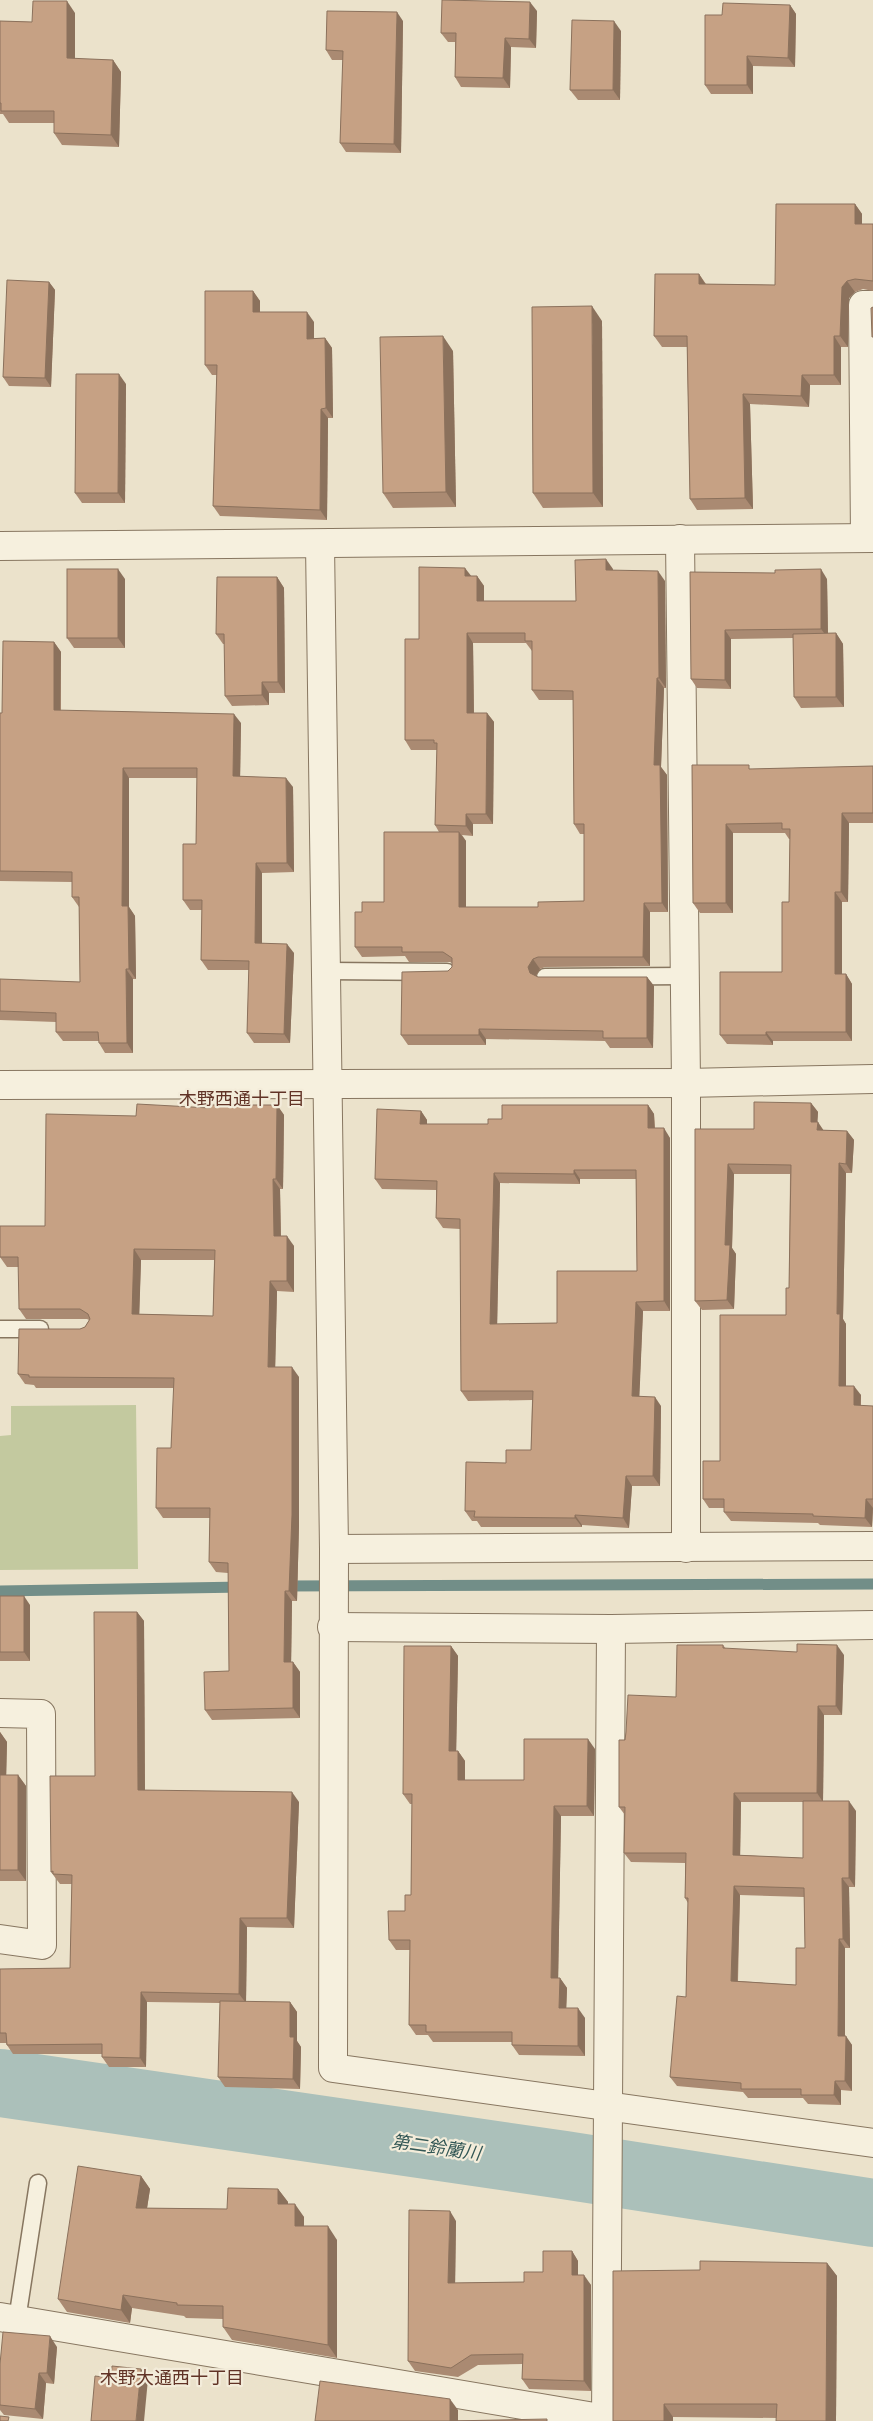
<svg xmlns="http://www.w3.org/2000/svg" width="873" height="2421" font-family="Spectral,'Noto Sans JP',serif">
<style>
.green{fill:#c3c99f}
.lines{fill:none;stroke-linecap:round;stroke-linejoin:round}
.stream{stroke:#728e88;stroke-width:11}
.river{stroke:#abc0ba;stroke-width:68}
.lane-casing{stroke:#877660;stroke-width:19}
.street-casing{stroke:#877660;stroke-width:30}
.lane{stroke:#f6f0de;stroke-width:16}
.street{stroke:#f6f0de;stroke-width:28}
.wall{fill:#aa8a72;fill-rule:evenodd}
.shaded-wall{fill:#8b715c}
.building{fill:#c6a184;stroke:#8b715c;fill-rule:evenodd}
.labels{text-anchor:middle;dominant-baseline:central;stroke-width:4.5;stroke-linejoin:round;paint-order:stroke}
.neighbourhood-label{font-size:18px;fill:#613326;stroke:#f3ecda}
.water-label{font-size:18px;font-style:italic;fill:#335755;stroke:#f3ecda}
</style>
<rect width="100%" height="100%" fill="#ebe2cb"/>
<path class="green" d="M136,1405L138,1569L0,1570V1436L11,1435V1406Z"/>
<g class="lines">
<g class="stream">
<path d="M282,1586L873,1584"/>
<path d="M0,1591L244,1587"/>
</g>
<path class="river" d="M0,2083L564,2165L873,2213"/>
<g class="lane-casing">
<g id="lane">
<path d="M327,971L447,972"/>
<path d="M545,977L685,976"/>
<path d="M0,1329H40"/>
<path d="M17,2320L38,2183"/>
</g>
</g>
<g class="street-casing">
<g id="street">
<path d="M865,538L863,305H873"/>
<path d="M680,539L686,1083V1548"/>
<path d="M320,544L334,1549L333,2068L873,2143"/>
<path d="M0,546L873,538"/>
<path d="M0,1085L686,1083L873,1079"/>
<path d="M334,1549L873,1546"/>
<path d="M332,1627L611,1629L873,1625"/>
<path d="M0,1713L41,1714L42,1945L0,1939"/>
<path d="M0,2317L606,2419"/>
<path d="M606,2421L611,1629"/>
</g>
</g>
<use href="#lane" class="lane"/>
<use href="#street" class="street"/>
</g>
<g class="wall">
<path d="M790,5L796,14L795,67L753,66V94H711L705,85L722,15Z"/>
<path d="M537,11L536,48L511,47L510,88L461,87L455,77V42H448L441,33Z"/>
<path d="M75,13V59L113,60L121,72L119,147L62,145L54,133V123H9L3,114H0V21L32,22Z"/>
<path d="M403,21L401,153L346,152L340,143L343,60H332L326,50Z"/>
<path d="M621,31L620,100H578L570,90Z"/>
<path d="M855,204L862,214V224H873V291L863,289L855,292L849,298L848,347H841V385H810L809,407L750,404L753,509L697,510L690,499L687,347H662L654,336L699,274L706,284L775,285Z"/>
<path d="M49,282L55,290L51,387L9,386L3,377Z"/>
<path d="M253,291L260,301V312L314,322V338H325L332,348L333,418H328L327,520L220,516L213,506L217,375H212L205,365Z"/>
<path d="M602,321L603,507L543,508L533,493Z"/>
<path d="M453,351L456,507L393,508L383,493Z"/>
<path d="M126,384L125,503H82L75,493Z"/>
<path d="M613,569V570L665,581L666,688H664L661,767L667,775L668,912H650V966L545,967L540,969L536,976L538,977H647L654,986L653,1048H610L605,1041L486,1039V1045H408L401,1035L448,971L452,967V963L450,962H409L405,956L362,957L355,947L362,912L384,902L439,832L435,825L437,750H411L405,740L419,639L471,576H477L484,586V601H576ZM473,643H526L532,651V690L539,700H573L574,824L580,834H584V901L538,907H466V841L462,835L473,836V824H493L494,722L487,713H474Z"/>
<path d="M690,572L827,579L828,634L836,633L843,644L844,707L801,708L794,697L793,638L731,639V689L697,688L691,679Z"/>
<path d="M277,577L284,588L285,693H269V705L232,706L225,696V644H223L216,634Z"/>
<path d="M125,579V648H74L67,638Z"/>
<path d="M54,642L61,652V711L241,723L240,776L293,787L294,872L262,873V943L294,953L290,1043H254L247,1033L249,970H208L201,960L202,910H190L183,900L196,844L197,778H129V907L135,916L136,979H133V1053H105L99,1043V1041H63L56,1032V1022L0,1020V979L80,982L79,907L72,897V882L0,881V713H2Z"/>
<path d="M692,765L752,769L873,766V823H849L848,902H842V974H846L852,984V1041H773V1045L727,1044L720,1035L782,972L789,902L790,839H789L785,833H733V913H700L693,903Z"/>
<path d="M811,1103L818,1112L817,1122L823,1130L847,1131L854,1140L852,1173H846L843,1319L846,1324V1386L861,1395V1406H873V1508L872,1527L820,1525L818,1523L731,1521L724,1512V1508H709L703,1499L786,1315L789,1288L790,1174H734L732,1248L736,1254L734,1309L702,1310L695,1301V1129H754Z"/>
<path d="M277,1105L284,1115L283,1189H280L281,1236L294,1246V1292L277,1291L275,1367L299,1377V1525L297,1601H292L291,1662H293L300,1672V1718L212,1720L205,1710L229,1671L228,1573L216,1572L209,1562L210,1518H163L156,1508L171,1448L174,1388H36L34,1385L25,1384L18,1374L80,1329L85,1327L89,1320L87,1319H26L19,1309V1267H7L0,1257L45,1226L136,1116L210,1108ZM141,1260H214L213,1316L139,1314Z"/>
<path d="M648,1105L654,1114L655,1128L670,1138V1311H643L639,1396L661,1406L660,1486H632L629,1528L582,1525V1527H481L477,1521H472L465,1511L506,1463L531,1450L532,1400L468,1401L461,1391L460,1229L443,1228L436,1218V1190L382,1189L375,1179L421,1111L427,1120V1124H488L502,1119ZM580,1179H636L637,1271L557,1323L497,1324L500,1183L580,1184Z"/>
<path d="M0,1596L30,1605V1661H0Z"/>
<path d="M137,1612L144,1621L145,1790L299,1802L294,1928L247,1927L246,2002H290L297,2012V2041L301,2047L300,2089L225,2087L218,2077L220,2003L147,2002L146,2067H109L102,2057V2054H13L7,2045L6,2043H0V1969L70,1968L72,1884H60L51,1872L95,1776Z"/>
<path d="M723,1645L726,1649L844,1655L842,1715H824L823,1801L856,1811L855,1887H849L850,1948H845V2036L852,2045V2091L841,2090V2105L808,2104L803,2098H748L743,2092L677,2086L670,2077L686,1997L688,1903L685,1898V1863L631,1862L624,1853L625,1815L619,1807L625,1740L676,1697ZM741,1802H803V1858L740,1855ZM740,1895L804,1897L805,1948L796,1985L738,1981Z"/>
<path d="M451,1646L458,1656L456,1751H458L465,1761V1780H524L595,1749L594,1816H561L558,1978H560L567,1988L566,2008L585,2018V2056L519,2055L512,2045V2042H433L428,2035H416L409,2025L410,1950H396L389,1940L405,1911L411,1895L412,1804H410L403,1794Z"/>
<path d="M0,1732L7,1742L6,1775H18L26,1786V1881H0Z"/>
<path d="M141,2176L150,2189L147,2208L227,2209L278,2189L288,2202V2204L304,2217V2226L337,2240V2358L232,2340L223,2327V2319L186,2318L184,2316L132,2308L130,2323L67,2312L58,2299Z"/>
<path d="M456,2221L455,2283L524,2282L543,2272L572,2251L578,2261V2275L591,2285V2391L529,2389L522,2379L523,2364L478,2365L458,2377L415,2371L408,2361Z"/>
<path d="M827,2263L837,2276L836,2421H776L777,2418L673,2417L613,2421L700,2270Z"/>
<path d="M57,2347L54,2384L46,2383L43,2419L4,2415L0,2410V2364Z"/>
</g>
<g class="shaded-wall">
<path d="M67,1L75,13V70L67,58Z"/>
<path d="M530,2L537,11L536,48L529,39Z"/>
<path d="M790,5L796,14L795,67L788,58Z"/>
<path d="M397,12L403,21L401,153L394,144Z"/>
<path d="M614,21L621,31L620,100L613,90Z"/>
<path d="M505,38L511,47L510,88L503,78Z"/>
<path d="M747,56L753,66V94L747,85Z"/>
<path d="M113,60L121,72L119,147L111,135Z"/>
<path d="M855,204L862,214V234L855,224Z"/>
<path d="M699,274L706,285L699,284Z"/>
<path d="M847,281L855,292L849,298L848,347L840,336L842,287Z"/>
<path d="M49,282L55,290L51,387L45,378Z"/>
<path d="M253,291L260,301V322L253,312Z"/>
<path d="M592,306L602,321L603,507L593,493Z"/>
<path d="M307,312L314,322V348L307,339Z"/>
<path d="M443,336L453,351L456,507L446,492Z"/>
<path d="M834,336L841,347V385L834,375Z"/>
<path d="M325,338L332,348L333,418L326,408Z"/>
<path d="M119,374L126,384L125,503L118,493Z"/>
<path d="M802,375L810,385L809,407L801,396Z"/>
<path d="M743,394L750,404L753,509L745,498Z"/>
<path d="M321,409L328,418L327,520L320,510Z"/>
<path d="M606,559L613,569V579L606,570Z"/>
<path d="M465,568L472,577L465,576Z"/>
<path d="M118,569L125,579V648L118,638Z"/>
<path d="M821,569L827,579L828,638L821,629Z"/>
<path d="M658,571L665,581L666,688L659,678Z"/>
<path d="M477,576L484,586V610L477,601Z"/>
<path d="M277,577L284,588L285,693L278,682Z"/>
<path d="M725,630L731,639V689L725,680Z"/>
<path d="M467,633L473,643L474,722L467,713Z"/>
<path d="M836,633L843,644L844,707L836,697Z"/>
<path d="M54,642L61,652L60,720L54,710Z"/>
<path d="M657,678L664,688L661,767L667,775L668,912L662,903L654,765Z"/>
<path d="M262,682L269,693V705L262,695Z"/>
<path d="M487,713L494,722L493,824L486,814Z"/>
<path d="M234,714L241,723L240,785L233,776Z"/>
<path d="M123,768L129,778V907L135,916L136,979L129,969L122,906Z"/>
<path d="M286,778L293,787L294,872L287,863Z"/>
<path d="M842,813L849,823L848,902L841,892Z"/>
<path d="M466,814L473,824V836L466,826Z"/>
<path d="M726,824L733,833V913L726,903Z"/>
<path d="M459,832L466,841V916L459,907Z"/>
<path d="M256,863L262,873V953L255,943Z"/>
<path d="M835,892L842,902V984L835,974Z"/>
<path d="M644,903L650,912V966L643,957Z"/>
<path d="M287,944L294,953L290,1043L284,1034Z"/>
<path d="M533,959L540,969L535,977L530,973L528,967Z"/>
<path d="M126,969L133,979V1053L127,1043Z"/>
<path d="M846,974L852,984V1041L846,1032Z"/>
<path d="M647,977L654,986L653,1048L647,1038Z"/>
<path d="M479,1029L486,1039V1045L479,1035Z"/>
<path d="M766,1032L773,1041V1045L766,1035Z"/>
<path d="M811,1103L818,1112L817,1131L811,1122Z"/>
<path d="M277,1105L284,1115L283,1189L276,1179Z"/>
<path d="M648,1105L654,1114L655,1137L648,1128Z"/>
<path d="M421,1111L427,1120V1133L420,1124Z"/>
<path d="M818,1122L824,1131L817,1130Z"/>
<path d="M664,1128L670,1138V1311L664,1301Z"/>
<path d="M847,1131L854,1140L852,1173L846,1164Z"/>
<path d="M839,1163L846,1173L843,1319L846,1324V1395L839,1386L837,1314Z"/>
<path d="M728,1164L734,1174L732,1248L736,1254L734,1309L727,1300L725,1245Z"/>
<path d="M574,1170L580,1179V1184L574,1174Z"/>
<path d="M494,1173L500,1183L497,1334L490,1324Z"/>
<path d="M273,1179L280,1189L281,1246L274,1236Z"/>
<path d="M287,1236L294,1246V1292L287,1281Z"/>
<path d="M134,1249L141,1260L139,1324L132,1314Z"/>
<path d="M270,1281L277,1291L275,1377L268,1367Z"/>
<path d="M636,1302L643,1311L639,1406L632,1396Z"/>
<path d="M292,1367L299,1377V1525L297,1601L289,1591Z"/>
<path d="M854,1386L861,1395L860,1415L854,1405Z"/>
<path d="M655,1397L661,1406L660,1486L653,1476Z"/>
<path d="M626,1476L632,1486L629,1528L623,1518Z"/>
<path d="M866,1499L873,1508L872,1527L865,1518Z"/>
<path d="M575,1515L582,1525V1527L575,1518Z"/>
<path d="M285,1591L292,1601L291,1672L284,1662Z"/>
<path d="M24,1596L30,1605V1661L24,1652Z"/>
<path d="M137,1612L144,1621L145,1800L138,1790Z"/>
<path d="M837,1645L844,1655L842,1715L836,1706Z"/>
<path d="M451,1646L458,1656L456,1761L449,1751Z"/>
<path d="M293,1662L300,1672V1718L293,1708Z"/>
<path d="M818,1706L824,1715L823,1802L817,1793Z"/>
<path d="M0,1732L7,1742L6,1786L0,1777Z"/>
<path d="M588,1739L595,1749L594,1816L587,1806Z"/>
<path d="M458,1751L465,1761V1790L458,1780Z"/>
<path d="M18,1775L26,1786V1881L18,1870Z"/>
<path d="M292,1792L299,1802L294,1928L287,1918Z"/>
<path d="M734,1793L741,1802L740,1864L733,1855Z"/>
<path d="M849,1801L856,1811L855,1887L849,1878Z"/>
<path d="M554,1806L561,1816L558,1988L551,1978Z"/>
<path d="M842,1878L849,1887L850,1948L843,1939Z"/>
<path d="M734,1886L740,1895L737,1990L731,1981Z"/>
<path d="M240,1918L247,1927L246,2003L239,1994Z"/>
<path d="M839,1939L845,1948V2045L838,2036Z"/>
<path d="M560,1978L567,1988L566,2018L559,2008Z"/>
<path d="M141,1992L147,2002L146,2067L140,2058Z"/>
<path d="M290,2002L297,2012V2041L301,2047L300,2089L293,2079L290,2037Z"/>
<path d="M578,2008L585,2018V2056L578,2046Z"/>
<path d="M846,2036L852,2045V2091L845,2081Z"/>
<path d="M835,2081L841,2090V2105L834,2095Z"/>
<path d="M141,2176L150,2189L145,2221L136,2208Z"/>
<path d="M278,2189L288,2202V2217L278,2204Z"/>
<path d="M295,2204L304,2217V2239L295,2226Z"/>
<path d="M450,2211L456,2221L455,2292L448,2283Z"/>
<path d="M328,2226L337,2240V2358L328,2345Z"/>
<path d="M572,2251L578,2261V2285L572,2275Z"/>
<path d="M827,2263L837,2276L836,2421H826Z"/>
<path d="M584,2275L591,2285V2391L584,2381Z"/>
<path d="M123,2295L132,2308L130,2323L121,2310Z"/>
<path d="M50,2336L57,2347L54,2384L47,2373Z"/>
<path d="M141,2369L148,2379L144,2421H136Z"/>
<path d="M39,2373L46,2383L43,2419L35,2409Z"/>
<path d="M450,2399L458,2410V2421H450Z"/>
<path d="M664,2404L673,2417V2421H664Z"/>
</g>
<g class="building">
<path d="M442,0L530,2L529,39L505,38L503,78L455,77L456,33H441Z"/>
<path d="M33,1H67V58L113,60L111,135L54,133V111H1V103H0V21L32,22Z"/>
<path d="M723,3L790,5L788,58L747,56V85H705V15H722Z"/>
<path d="M327,11L397,12L394,144L340,143L343,51L326,50Z"/>
<path d="M572,20L614,21L613,90H570Z"/>
<path d="M776,204H855V224H873V281L855,279L847,281L842,287L840,336H834V375H802L801,396L743,394L745,498L690,499L687,336H654L655,274H699V284L775,285Z"/>
<path d="M7,280L49,282L45,378L3,377Z"/>
<path d="M205,291H253V312H307V339L325,338L326,408L321,409L320,510L213,506L217,365H205Z"/>
<path d="M592,306L593,493H533L532,307Z"/>
<path d="M873,307V337H872L871,308Z"/>
<path d="M443,336L446,492L383,493L380,337Z"/>
<path d="M76,374H119L118,493H75Z"/>
<path d="M606,559V570L658,571L659,678H657L654,765H660L662,903H644L643,957H538L533,959L528,967L530,973L538,977H647V1038H603V1031L479,1029V1035H401L402,972L448,971L452,967V958L443,952H402V947H355V912H362V902H384V832H459V907H538V902L584,901V824H574L573,691L532,690V641H525V633H467V713H487L486,814H466V826L435,825L437,743H434V740H405V639H419V567L465,568V576H477V601H576L575,560Z"/>
<rect x="67" y="569" width="51" height="69"/>
<path d="M821,569V629L725,630V680L691,679L690,572L775,573V570Z"/>
<path d="M217,577H277L278,682H262V695L225,696L224,634H216Z"/>
<path d="M836,633V697H794L793,634Z"/>
<path d="M3,641L54,642V710L234,714L233,776L286,778L287,863H256L255,943L287,944L284,1034L247,1033L249,961L201,960L202,900H183V844H196L197,768H123L122,906H128L129,969H126L127,1043H99L98,1032H56V1013L0,1011V979L80,982L79,897H72V872L0,871V713H2Z"/>
<path d="M692,765H749V769L873,766V813H842L841,892H835V974H846V1032H766V1035H720V972H782V902H789L790,829H782V823L726,824V903H693Z"/>
<path d="M754,1102L811,1103V1122H818L817,1130L847,1131L846,1164L839,1163L837,1314H840L839,1386H854V1405L873,1406V1499H866L865,1518L813,1516V1514L724,1512V1499H703V1461H720V1315H786V1288H789L791,1165L728,1164L725,1245H730L727,1300L695,1301V1129H754Z"/>
<path d="M137,1104L210,1108V1105H277L276,1179H273L274,1236H287V1281H270L268,1367H292V1515L289,1591H285L284,1662H293V1708L205,1710L204,1672L229,1671L228,1563L209,1562L210,1508H156L157,1448H171L174,1378L29,1377V1375L18,1374L19,1329H80L85,1327L90,1319L88,1314L80,1309H19L18,1257H0V1226H45L46,1114L136,1116ZM134,1249L215,1250L213,1316L132,1314Z"/>
<path d="M502,1105H648V1128H664V1301L636,1302L632,1396L655,1397L653,1476H626L623,1518L575,1515V1518L474,1517L475,1511H465L466,1462L506,1463V1450H531L533,1391H461L460,1219L436,1218L437,1181L375,1179L377,1109L421,1111L420,1124H488V1119H502ZM574,1170H636L637,1271H557V1323L490,1324L494,1173L574,1174Z"/>
<rect x="0" y="1596" width="24" height="56"/>
<path d="M94,1612H137L138,1790L292,1792L287,1918H240L239,1994L141,1992L140,2058L102,2057V2044L7,2045L6,2033H0V1969L70,1968L72,1875L53,1874V1871L51,1872L50,1776H95Z"/>
<path d="M797,1644L837,1645L836,1706H818L817,1793H734L733,1855L803,1858V1801H849V1878H842L843,1939H839L838,2036H846L845,2081H835L834,2095H801V2089H741V2083L670,2077L677,1996L686,1997L688,1898H685L686,1853H624L625,1807H619V1740H625L626,1732L628,1695L676,1697L677,1645H723V1648L797,1652ZM734,1886L804,1888L805,1948H796V1985L731,1981Z"/>
<path d="M404,1646H451L449,1751H458V1780H524V1739H588L587,1806H554L551,1978H560L559,2008H578V2046L512,2045V2032H426V2025H409L410,1940H389L388,1911H405V1895H411L412,1794H403Z"/>
<rect x="0" y="1775" width="18" height="95"/>
<path d="M220,2001L290,2002V2037H294L293,2079L218,2077Z"/>
<path d="M78,2166L141,2176L136,2208L227,2209L228,2188L278,2189V2204H295V2226H328V2345L223,2327V2306L177,2305V2303L123,2295L121,2310L58,2299Z"/>
<path d="M409,2210L450,2211L448,2283L524,2282V2272H543V2251H572V2275H584V2381L522,2379L523,2354L471,2355L451,2368L408,2361Z"/>
<path d="M700,2261L827,2263L826,2421H776L777,2404H664V2421H613V2271L700,2270Z"/>
<path d="M3,2332L50,2336L47,2373H39L35,2409L0,2405V2364Z"/>
<path d="M112,2366L141,2369L136,2421H91L95,2376L111,2378Z"/>
<path d="M320,2381L450,2399V2421L547,2419V2421H315Z"/>
<path d="M0,2416L9,2417L8,2421H0Z"/>
</g>
<g class="labels">
<g class="neighbourhood-label">
<text x="242" y="1099">木野西通十丁目</text>
<text x="172" y="2378">木野大通西十丁目</text>
</g>
<g class="water-label">
<text transform="translate(436 2148) rotate(8)">第二鈴蘭川</text>
</g>
</g>
</svg>
